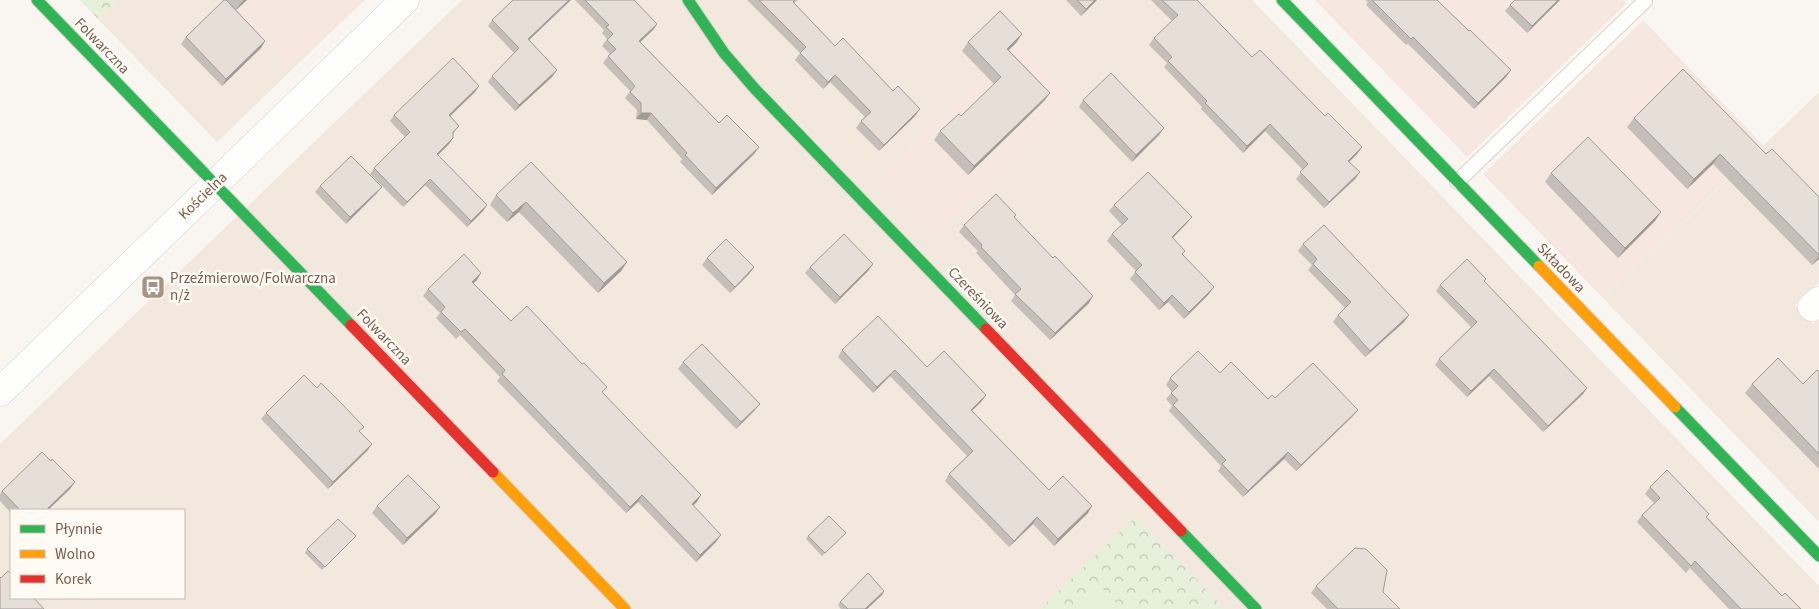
<svg xmlns="http://www.w3.org/2000/svg" width="1819" height="609" font-family="'Source Sans 3',sans-serif">
<style>
.residential{fill:#f2e8de;fill-rule:evenodd}
.commercial{fill:#f6e8e1}
.park{fill:url(#park-crowns)}
.garden{fill:#e7f0db}
.lines{fill:none;stroke-linecap:round;stroke-linejoin:round}
.lane-casing{stroke:#d7d1cb;stroke-width:16}
.street-casing{stroke:#d7d1cb;stroke-width:29}
.fast-casing{stroke:#d9d2cb;stroke-width:13}
.slow-casing{stroke:#d9d2cb;stroke-width:13}
.jam-casing{stroke:#d9d2cb;stroke-width:13}
.lane{stroke:#fefefd;stroke-width:14}
.street{stroke:#fefefd;stroke-width:28}
.fast{stroke:#30b455;stroke-width:11}
.slow{stroke:#ff9f0a;stroke-width:11}
.jam{stroke:#e5322d;stroke-width:11}
.wall{fill:#c6bfb9}
.shaded-wall{fill:#a19b96}
.building{fill:#e6ded7;stroke:#a19b96}
.labels{text-anchor:middle;dominant-baseline:central;stroke-width:5;stroke-linejoin:round;paint-order:stroke}
.street-label{font-size:15px;fill:#7a5c4d;stroke:#fffaf3}
.poi-label{font-size:15px;fill:#7a5c4d;stroke:#fffaf3;text-anchor:start}
</style>
<defs>
<pattern id="park-crowns" width="20" height="18" patternUnits="userSpaceOnUse" patternTransform="scale(1.25)"><rect width="20" height="18" fill="#e7f0db"/><path d="M2 6a3 3 0 1 1 6 0M12 15a3 3 0 1 1 6 0" fill="none" stroke="#c0c6b4"/></pattern>
</defs>
<rect width="100%" height="100%" fill="#f9f5f0"/>
<g class="residential">
<path d="M117,0H364L217,142L98,19Z"/>
<path d="M462,0H1252L1819,586V609H0V444ZM11,510H184V598H11Z"/>
<path d="M1819,92V282L1795,305L1813,324L1819,318V522L1604,299Z"/>
</g>
<g class="commercial">
<path d="M224,0H365L291,70Z"/>
<path d="M1315,0H1623L1627,3L1467,157Z"/>
<path d="M1643,20L1763,145L1604,299L1483,174Z"/>
<path d="M1018,42L1075,102L933,239L875,180Z"/>
</g>
<g class="park">
<path d="M80,0H117L98,19Z"/>
<path d="M1136,517L1225,609H1040Z"/>
</g>
<path class="garden" d="M1100,586L1122,609H1076Z"/>
<g class="lines">
<g class="lane-casing">
<path id="lane" d="M1457,182L1645,1L1644,0"/>
</g>
<g class="street-casing">
<g id="street">
<path d="M1812,307L1819,301"/>
<path d="M0,392L405,0"/>
</g>
</g>
<g class="fast-casing">
<g id="fast">
<path d="M37,0L351,325"/>
<path d="M688,0L724,53L755,89L986,329"/>
<path d="M1282,0L1539,266"/>
<path d="M1675,407L1819,556"/>
<path d="M1181,531L1256,609"/>
</g>
</g>
<g class="slow-casing">
<g id="slow">
<path d="M1539,266L1675,407"/>
<path d="M493,472L625,609"/>
</g>
</g>
<g class="jam-casing">
<g id="jam">
<path d="M351,325L493,472"/>
<path d="M986,329L1181,531"/>
</g>
</g>
<use href="#lane" class="lane"/>
<use href="#street" class="street"/>
<use href="#fast" class="fast"/>
<use href="#slow" class="slow"/>
<use href="#jam" class="jam"/>
</g>
<g class="wall">
<path d="M224,0H247L236,10L265,41L261,48L222,86L181,44L186,37Z"/>
<path d="M575,0H634L657,24L653,30L640,42L719,123L759,147L754,154L712,195L680,162L682,159L647,120L636,119L637,110L625,98L630,91L603,63L610,54L602,46L607,39L602,33L604,30Z"/>
<path d="M747,0H798L794,3L835,46L893,91L920,109L915,116L879,151L856,128L861,121L865,117L830,82L823,89L795,60L800,53Z"/>
<path d="M1066,0H1097L1081,16Z"/>
<path d="M1151,0H1197L1252,57L1362,147L1357,154L1349,162L1360,172L1355,179L1324,208L1296,179L1303,170L1265,131L1243,153L1201,109L1202,107L1164,67L1167,63L1149,45L1154,38L1172,21Z"/>
<path d="M1365,0H1437L1469,31L1511,70L1506,77L1474,109L1408,44L1406,45L1366,5L1368,2Z"/>
<path d="M1560,0L1527,33L1505,11L1510,5Z"/>
<path d="M492,20L529,40L557,70L552,77L515,111L488,82L492,76L514,53L488,26Z"/>
<path d="M1022,34L1016,43L1009,50L1050,93L1044,101L968,175L934,140L940,131L961,116L994,84L962,51L968,42Z"/>
<path d="M479,86L475,92L450,116L459,126L453,134V138L449,144L438,155L487,205L483,211L467,227L425,185L403,207L370,174L374,168L405,137L390,121L394,115Z"/>
<path d="M1083,100L1159,135L1132,162L1079,107Z"/>
<path d="M1634,118L1766,154L1819,197V259L1812,265L1713,164L1687,189L1627,127Z"/>
<path d="M531,162L627,262L621,271L598,293L519,212L507,222L490,205L496,195Z"/>
<path d="M1551,173L1655,221L1618,258L1545,182Z"/>
<path d="M320,186L377,193L346,224L315,192Z"/>
<path d="M1114,205L1187,223L1173,238L1182,254L1209,294L1184,319L1168,302L1159,310L1130,279L1136,271L1107,241L1112,234L1122,225L1109,211Z"/>
<path d="M1014,218L1089,303L1050,340L1011,301L1015,295L976,253L978,251L959,232L964,225Z"/>
<path d="M1303,244L1409,315L1404,322L1365,357L1333,322L1338,315L1345,308L1308,270L1312,265L1298,251Z"/>
<path d="M707,258L754,267L749,274L730,293L702,265Z"/>
<path d="M873,264L868,271L835,304L805,273L810,267Z"/>
<path d="M1486,279L1484,281L1587,388L1583,394L1543,432L1489,376L1467,397L1435,365L1439,359L1471,327L1436,291L1440,285Z"/>
<path d="M477,280L473,284L511,321L582,364L607,387L602,393L697,502L693,505L716,542L696,562L638,502L626,513L497,381L500,377L460,335L456,339L436,318L440,313L423,296L428,289Z"/>
<path d="M842,350L927,367L986,395L981,402L972,411L1049,490L1088,513L1054,546L1033,524L1009,547L945,481L949,474L967,456L890,376L873,393L838,357Z"/>
<path d="M683,362L755,410L736,429L678,369Z"/>
<path d="M1819,372V469L1745,393L1752,384H1803Z"/>
<path d="M1220,373L1268,399L1275,398L1353,416L1296,471L1284,459L1243,497L1218,471L1221,466L1169,411L1172,406L1166,399L1172,392L1166,385L1170,378Z"/>
<path d="M266,413L360,432L372,444L367,451L328,489L261,419Z"/>
<path d="M51,461L75,482L70,489L48,510H11V513L0,501V494L2,491Z"/>
<path d="M1650,487L1709,514L1707,517L1782,596L1801,609H1729L1690,568L1686,573L1637,522L1642,515L1654,503L1645,494Z"/>
<path d="M377,506L440,507L435,514L403,545L372,513Z"/>
<path d="M846,533L843,536L822,556L806,539L808,536Z"/>
<path d="M356,536L322,570L305,553L307,549Z"/>
<path d="M1316,586L1383,592L1400,609H1327L1311,593Z"/>
<path d="M884,591L882,595L867,609H841L838,605L840,602Z"/>
</g>
<g class="shaded-wall">
<path d="M244,0H247L235,11L241,3Z"/>
<path d="M569,0H571L524,45L528,39Z"/>
<path d="M1095,0H1097L1081,16L1086,9Z"/>
<path d="M1558,0H1560L1527,33L1532,26Z"/>
<path d="M657,24L653,30L635,47L639,41Z"/>
<path d="M1022,34L1016,43L1001,57L1007,49Z"/>
<path d="M265,41L261,48L222,86L226,79Z"/>
<path d="M557,70L552,77L515,111L519,105Z"/>
<path d="M1511,70L1506,77L1474,109L1478,103Z"/>
<path d="M835,75L830,82L823,89L828,82Z"/>
<path d="M479,86L475,92L445,121L449,115Z"/>
<path d="M1050,93L1044,101L968,175L974,166Z"/>
<path d="M920,109L915,116L879,151L884,145Z"/>
<path d="M641,113H651L647,120L636,119Z"/>
<path d="M1270,124L1265,131L1243,153L1247,146Z"/>
<path d="M1164,128L1159,135L1132,162L1136,155Z"/>
<path d="M453,138L449,144L433,160L437,154Z"/>
<path d="M759,147L754,154L712,195L716,188Z"/>
<path d="M1362,147L1357,154L1344,167L1348,161Z"/>
<path d="M1720,154L1713,164L1687,189L1694,179Z"/>
<path d="M1360,172L1355,179L1324,208L1329,202Z"/>
<path d="M430,179L425,185L403,207L407,202Z"/>
<path d="M382,187L377,193L346,224L350,217Z"/>
<path d="M526,202L519,212L507,222L513,213Z"/>
<path d="M487,205L483,211L467,227L471,221Z"/>
<path d="M1661,212L1655,221L1618,258L1625,248Z"/>
<path d="M1192,217L1187,223L1167,244L1172,237Z"/>
<path d="M1819,256V259L1812,265Z"/>
<path d="M627,262L621,271L598,293L604,283Z"/>
<path d="M873,264L868,271L835,304L840,297Z"/>
<path d="M754,267L749,274L730,293L735,287Z"/>
<path d="M481,273L477,280L467,289L472,282Z"/>
<path d="M1214,287L1209,294L1184,319L1189,312Z"/>
<path d="M1172,295L1168,302L1159,310L1164,303Z"/>
<path d="M1093,296L1089,303L1050,340L1055,333Z"/>
<path d="M1409,315L1404,322L1365,357L1370,351Z"/>
<path d="M1494,369L1489,376L1467,397L1471,391Z"/>
<path d="M895,370L890,376L873,393L877,387Z"/>
<path d="M1587,388L1583,394L1543,432L1548,426Z"/>
<path d="M986,395L981,402L966,416L971,410Z"/>
<path d="M760,404L755,410L736,429L741,422Z"/>
<path d="M1358,410L1353,416L1296,471L1301,465Z"/>
<path d="M372,444L367,451L328,489L333,482Z"/>
<path d="M1288,452L1284,459L1243,497L1248,491Z"/>
<path d="M75,482L70,489L48,510H46Z"/>
<path d="M642,495L638,502L626,513L630,507Z"/>
<path d="M701,495L697,502L687,511L692,504Z"/>
<path d="M1092,506L1088,513L1054,546L1058,539Z"/>
<path d="M440,507L435,514L403,545L407,538Z"/>
<path d="M1037,517L1033,524L1009,547L1014,541Z"/>
<path d="M721,535L716,542L696,562L700,555Z"/>
<path d="M884,591L882,595L867,609H865Z"/>
</g>
<g class="building">
<path d="M224,0H226L265,41L226,79L186,37Z"/>
<path d="M513,0H569L528,39L557,70L519,105L492,76L519,48L492,20Z"/>
<path d="M585,0H634L657,24L639,41L719,123L727,115L759,147L716,188L685,155L687,153L651,113H641V103L630,92L635,86L608,56L616,49L607,40L613,34L606,27L609,25Z"/>
<path d="M759,0H795L793,2L835,46L843,38L893,91L898,86L920,109L884,145L861,121L871,112L835,75L828,82L800,53L806,47Z"/>
<path d="M1077,0H1095L1086,9Z"/>
<path d="M1162,0H1197L1252,57L1260,50L1325,116L1328,113L1362,147L1348,161L1360,172L1329,202L1300,172L1308,164L1270,124L1247,146L1205,103L1207,101L1168,61L1172,57L1154,38L1178,15Z"/>
<path d="M1372,0H1437L1469,31L1470,30L1511,70L1478,103L1413,37L1411,39Z"/>
<path d="M1515,0H1558L1532,26L1510,5Z"/>
<path d="M1000,11L1022,34L1007,49L1050,93L974,166L940,131L959,114L961,116L1001,77L968,42Z"/>
<path d="M453,58L479,86L449,115L459,126L453,132V138L437,154L487,205L471,221L430,179L407,202L374,168L410,132L394,115Z"/>
<path d="M1683,69L1766,154L1772,149L1819,197V255L1720,154L1694,179L1634,118Z"/>
<path d="M1111,73L1164,128L1136,155L1083,100Z"/>
<path d="M1588,137L1661,212L1625,248L1551,173Z"/>
<path d="M351,156L382,187L350,217L320,186Z"/>
<path d="M531,162L627,262L604,283L526,202L513,213L496,195Z"/>
<path d="M1148,172L1192,217L1172,237L1185,251L1182,254L1214,287L1189,312L1172,295L1164,303L1135,272L1142,265L1112,234L1128,219L1114,205Z"/>
<path d="M996,194L1016,215L1014,217L1053,258L1055,256L1093,296L1055,333L1015,294L1021,289L981,247L982,245L964,225Z"/>
<path d="M1324,225L1409,315L1370,351L1338,315L1351,302L1313,264L1317,259L1303,244Z"/>
<path d="M844,234L873,264L840,297L810,267Z"/>
<path d="M726,239L754,267L735,287L707,258Z"/>
<path d="M464,254L481,273L472,282L511,321L527,306L582,364L584,363L607,387L602,392L701,495L692,504L721,535L700,555L642,495L630,507L502,374L505,370L465,329L461,332L441,312L445,307L428,289Z"/>
<path d="M1467,259L1486,279L1484,281L1587,388L1548,426L1494,369L1471,391L1439,359L1477,322L1440,285Z"/>
<path d="M878,316L927,367L944,351L986,395L971,410L1049,490L1063,476L1092,506L1058,539L1037,517L1014,541L949,474L973,451L895,370L877,387L842,350Z"/>
<path d="M702,344L760,404L741,422L683,362Z"/>
<path d="M1198,351L1220,373L1231,362L1268,399L1272,395L1275,398L1313,363L1358,410L1301,465L1288,452L1248,491L1222,464L1226,460L1173,405L1178,400L1171,393L1178,386L1170,378Z"/>
<path d="M1778,358L1803,384L1817,370L1819,372V454L1752,384Z"/>
<path d="M304,375L317,388L321,383L343,405L364,427L359,431L372,444L333,482L266,413Z"/>
<path d="M42,452L51,461L52,459L75,482L46,510H20L2,491Z"/>
<path d="M1667,470L1709,514L1706,517L1782,596L1785,593L1801,609H1741L1695,561L1691,566L1642,515L1660,498L1650,487Z"/>
<path d="M408,475L440,507L407,538L377,506Z"/>
<path d="M829,516L846,533L825,553L808,536Z"/>
<path d="M338,519L356,536L325,567L307,549Z"/>
<path d="M1355,548L1366,549L1387,570L1383,592L1400,609H1338L1316,586Z"/>
<path d="M8,571L11,574V598H34L44,609H0V577L1,578Z"/>
<path d="M868,573L884,591L865,609H848L840,602Z"/>
</g>
<defs>
<g id="bus-square" transform="scale(1.25)"><rect x="-9" y="-9" width="18" height="18" rx="4" fill="#a69286" stroke="#fffaf3"/><path d="M-5-6H5V4H4V6H2V4H-2V6H-4V4H-5ZM-3.5-4V0h7V-4ZM-3.5 1.2v1.5H-2V1.2ZM2 1.2v1.5H3.5V1.2Z" fill="#fff"/></g>
</defs>
<g fill-rule="evenodd">
<use href="#bus-square" x="153" y="287"/>
</g>
<g class="labels">
<g class="street-label">
<text transform="translate(102 46) rotate(46)">Folwarczna</text>
<text transform="translate(203 196) rotate(-44)">Kościelna</text>
<text transform="translate(1561 268) rotate(46)">Składowa</text>
<text transform="translate(978 298) rotate(46)">Czereśniowa</text>
<text transform="translate(384 337) rotate(46)">Folwarczna</text>
</g>
<g class="poi-label">
<text x="170" y="278">Przeźmierowo/Folwarczna<tspan x="170" dy="17">n/ż</tspan></text>
</g>
</g>
<rect x="10" y="509" width="175" height="90" fill="#fffaf3" stroke="#cabbb1"/>
<rect x="20" y="525" width="25" height="8" fill="#30b455" stroke="#cabbb1"/>
<text x="55" y="534" font-size="15" fill="#7a5c4d">Płynnie</text>
<rect x="20" y="550" width="25" height="8" fill="#ff9f0a" stroke="#cabbb1"/>
<text x="55" y="559" font-size="15" fill="#7a5c4d">Wolno</text>
<rect x="20" y="575" width="25" height="8" fill="#e5322d" stroke="#cabbb1"/>
<text x="55" y="584" font-size="15" fill="#7a5c4d">Korek</text>
</svg>
